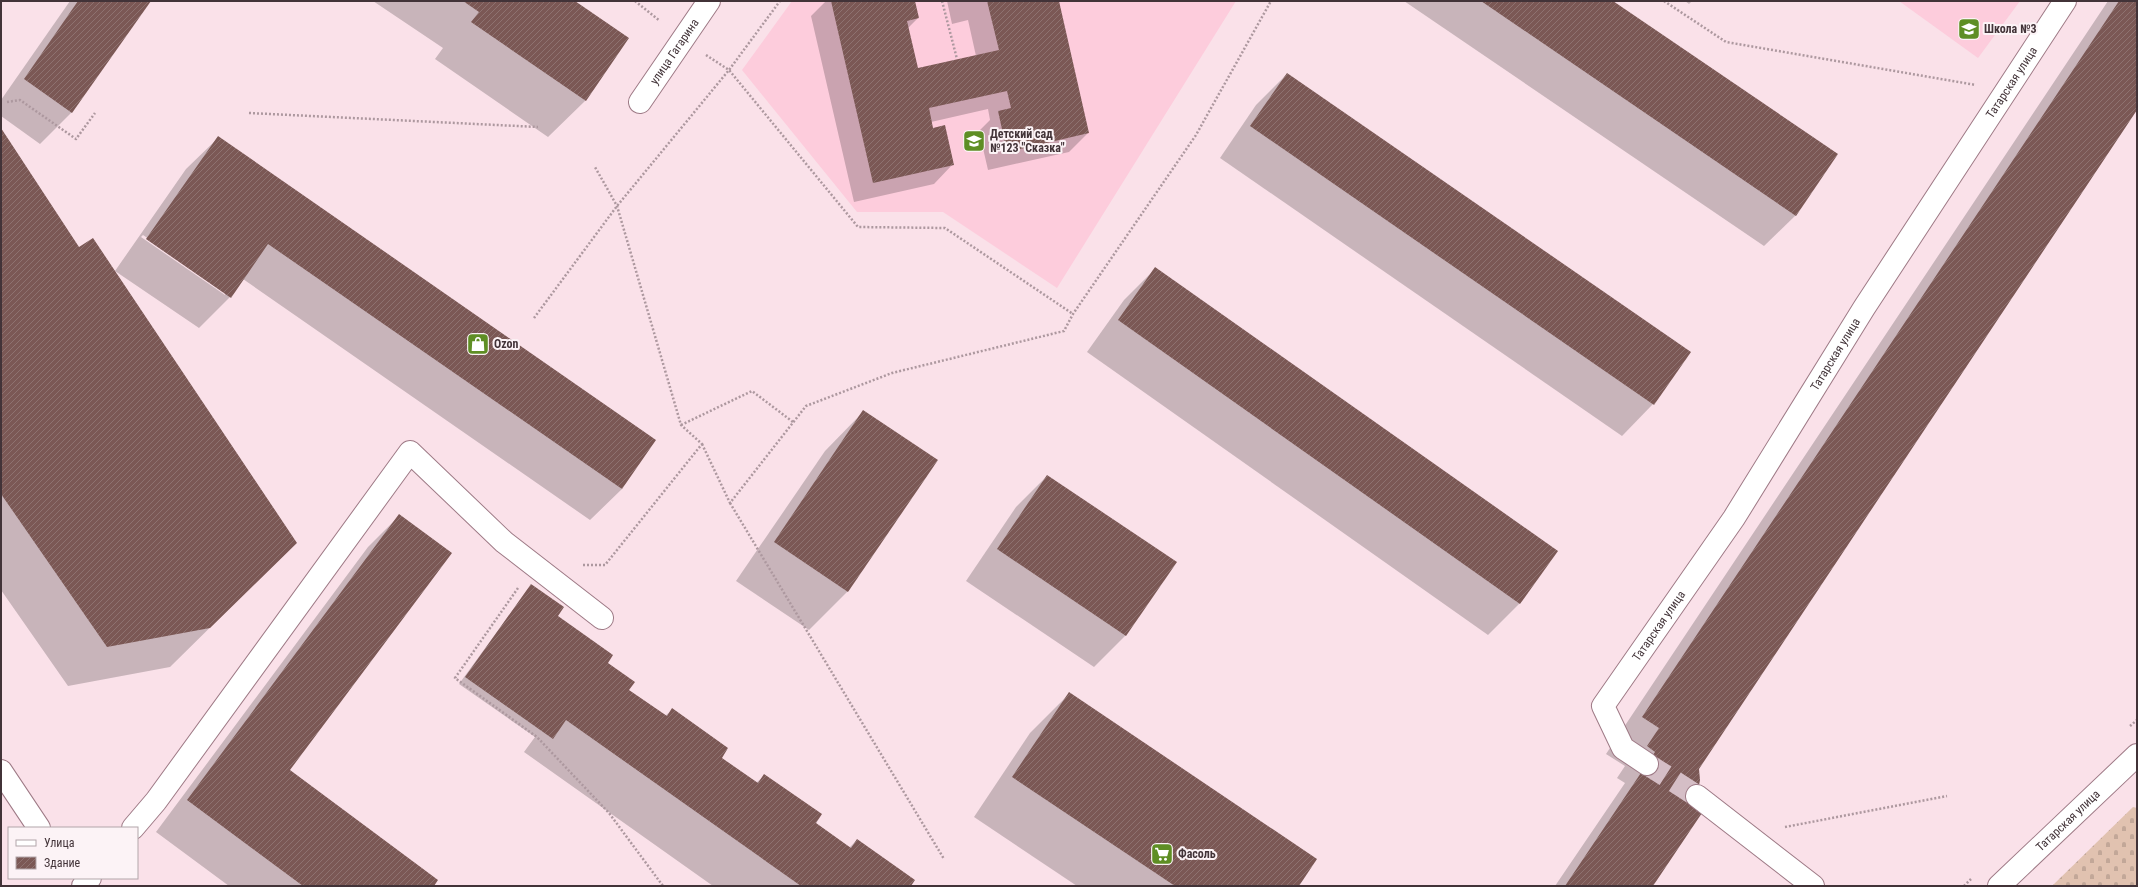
<svg xmlns="http://www.w3.org/2000/svg" width="2138" height="887" font-family="'Roboto Condensed',sans-serif">
<style>
.built{fill:#fdccdc}
.cemetery{fill:url(#cemetery-stones)}
.shadow{fill:#0003;fill-rule:evenodd}
.building{fill:url(#building-hatch)}
.lines{fill:none;stroke-linecap:round;stroke-linejoin:round}
.minor-tunnel{stroke:#d5bec6;stroke-width:22;stroke-dasharray:22 11;stroke-linecap:butt}
.minor-casing{stroke:#9e7a86;stroke-width:24}
.path{stroke:#ad989f;stroke-width:2.5;stroke-dasharray:2 2;stroke-linecap:butt}
.minor{stroke:#fff;stroke-width:22}
.labels{text-anchor:middle;dominant-baseline:central;stroke-width:4;stroke-linejoin:round;paint-order:stroke}
.poi-label{font-size:12px;font-weight:bold;fill:#423338;stroke:#fcf3f6;text-anchor:start}
.street-label{font-size:12px;fill:#423338;stroke:#fcf3f6}
</style>
<defs>
<pattern id="cemetery-stones" width="16" height="16" patternUnits="userSpaceOnUse"><rect width="16" height="16" fill="#e1c2b0"/><path d="M2 7V4a2 2 0 0 1 4 0v3zM10 15v-3a2 2 0 0 1 4 0v3z" fill="#c2a798"/></pattern>
<pattern id="building-hatch" width="6" height="6" patternUnits="userSpaceOnUse"><rect width="6" height="6" fill="#7b5855"/><path d="M-1 1l2-2M0 6l6-6M5 7l2-2" fill="none" stroke="#8e7270"/></pattern>
</defs>
<rect width="100%" height="100%" fill="#fae1e9"/>
<g class="built">
<path d="M792,1H1236L1057,288L943,212H857L742,70Z"/>
<path d="M1899,1H2020L1978,58Z"/>
</g>
<path class="cemetery" d="M2133,807L2137,808V886H2052Z"/>
<g class="shadow">
<path d="M70,1H150L72,112L40,144L1,116V100Z"/>
<path d="M373,1H573L627,38L585,101L548,137L435,59L443,48Z"/>
<path d="M826,1H914L918,18L908,28L917,69L976,56L968,20L952,24L947,1H1058L1088,133L1069,152L988,170L979,131L990,120L988,109L931,122L933,129L953,164L934,184L854,202L811,16Z"/>
<path d="M1404,1H1611L1796,215L1764,246Z"/>
<path d="M1685,1H1692L1689,4Z"/>
<path d="M2108,1H2137V109L1698,769L1651,886H1555L1625,783L1617,778L1625,766L1606,754Z"/>
<path d="M1287,74L1689,352L1653,404L1622,436L1220,158L1256,105Z"/>
<path d="M1,130L78,248L296,543L170,667L68,686L1,590Z"/>
<path d="M218,138L622,489L590,520L243,279L230,297L199,328L115,271L186,169ZM143,235L225,292V295L141,237Z"/>
<path d="M1155,269L1520,603L1488,635L1087,352L1124,300Z"/>
<path d="M863,412L848,591L809,630L736,581L825,451Z"/>
<path d="M1047,476L1175,562L1125,636L1094,667L966,581L1016,507Z"/>
<path d="M399,516L289,771L433,886H229L156,832L368,547Z"/>
<path d="M531,585L557,616L607,662L628,690L665,716L672,710L720,758L756,783L765,775L815,823L849,848L857,840L910,886H713L524,752L535,737L459,684Z"/>
<path d="M1069,694L1298,886H1077L974,817L1030,733Z"/>
</g>
<g class="building">
<path d="M78,1H151L72,113L24,79Z"/>
<path d="M463,1H575L629,38L586,101L471,22L479,12Z"/>
<path d="M831,1H915L919,18L907,21L918,68L999,50L987,1H1059L1089,133L1007,152L998,111L1011,108L1007,91L929,108L933,128L945,125L954,165L873,183Z"/>
<path d="M1481,1H1613L1838,154L1796,216Z"/>
<path d="M2119,1H2137V110L1699,769L1700,780L1697,796L1702,813L1653,886H1565L1655,752L1647,746L1659,728L1642,717Z"/>
<path d="M1287,73L1691,352L1654,405L1250,126Z"/>
<path d="M1,128L79,247L93,238L297,543L210,628L107,647L1,494Z"/>
<path d="M218,136L656,440L622,489L268,244L231,298L146,239Z"/>
<path d="M1155,267L1558,551L1520,604L1118,320Z"/>
<path d="M863,410L938,460L848,592L774,542Z"/>
<path d="M1047,475L1177,562L1126,636L997,549Z"/>
<path d="M399,514L452,553L290,770L438,880L434,886H303L187,800Z"/>
<path d="M531,584L564,607L558,616L613,655L608,663L635,682L629,690L667,716L672,708L728,748L722,758L758,783L764,774L822,814L816,823L851,848L857,839L915,880L911,886H801L566,720L553,739L465,677Z"/>
<path d="M1069,692L1317,859L1299,886H1175L1012,777Z"/>
</g>
<g class="lines">
<path class="minor-tunnel" d="M1647,764L1697,796"/>
<g class="minor-casing">
<g id="minor">
<path id="s1" d="M640,102L709,1"/>
<path id="s2" d="M1647,764L1623,748L1603,706L1734,518L1864,308L2065,1"/>
<path d="M1,771L39,828"/>
<path d="M1697,796L1813,886"/>
<path d="M133,828L156,801L410,452L504,542L602,618"/>
<path d="M83,886L90,878"/>
<path id="s3" d="M1999,886L2137,755"/>
</g>
</g>
<g class="path">
<path d="M635,1L660,21"/>
<path d="M942,1L957,59"/>
<path d="M1664,1L1726,42L1976,85"/>
<path d="M706,55L729,70L858,227L945,228L1073,314"/>
<path d="M7,102L20,100L76,139L95,113"/>
<path d="M249,113L538,127"/>
<path d="M534,318L617,206L729,70L780,1"/>
<path d="M681,425L752,391L793,422"/>
<path d="M702,444L730,503L806,406L892,373L1064,331L1073,314L1196,135L1271,1"/>
<path d="M730,503L944,859"/>
<path d="M583,565H605L702,444L681,425L617,206L595,167"/>
<path d="M518,588L455,678L537,737L609,813L663,886"/>
<path d="M2130,726L2137,720"/>
<path d="M1785,827L1947,796"/>
<path d="M1964,886L1971,879"/>
</g>
<use href="#minor" class="minor"/>
</g>
<defs>
<g id="school-square" transform="scale(1.15)"><rect x="-9" y="-9" width="18" height="18" rx="4" fill="#5e8e24" stroke="#fcf3f6"/><path d="M0-5L7-2L0 1L-7-2ZM-4 1L0 2.5L4 1V4Q0 6-4 4Z" fill="#fff"/></g>
<g id="shop-square" transform="scale(1.15)"><rect x="-9" y="-9" width="18" height="18" rx="4" fill="#5e8e24" stroke="#fcf3f6"/><path d="M-5-2.5h2.3a2.7 3.5 0 0 1 5.4 0H5L5.5 6h-11ZM-1.5-2.5h3a1.5 2.3 0 0 0-3 0Z" fill="#fff"/></g>
<g id="supermarket-square" transform="scale(1.15)"><rect x="-9" y="-9" width="18" height="18" rx="4" fill="#5e8e24" stroke="#fcf3f6"/><path d="M-6-5.5h2.5l.6 2H6L4.5 2H-2.5L-4.4-4H-6ZM-1.5 3.2a1.3 1.3 0 1 0 .1 0ZM3 3.2a1.3 1.3 0 1 0 .1 0Z" fill="#fff"/></g>
</defs>
<g fill-rule="evenodd">
<use href="#school-square" x="1969" y="29"/>
<use href="#school-square" x="974" y="141"/>
<use href="#shop-square" x="478" y="344"/>
<use href="#supermarket-square" x="1162" y="854"/>
</g>
<g class="labels">
<g class="poi-label">
<text x="1984" y="29">Школа №3</text>
<text x="990" y="134">Детский сад<tspan x="990" dy="14">№123 "Сказка"</tspan></text>
<text x="494" y="344">Ozon</text>
<text x="1178" y="854">Фасоль</text>
</g>
<g class="street-label">
<text stroke="none"><textPath href="#s1" startOffset="61">улица Гагарина</textPath></text>
<text stroke="none"><textPath href="#s2" startOffset="821">Татарская улица</textPath></text>
<text stroke="none"><textPath href="#s2" startOffset="497">Татарская улица</textPath></text>
<text stroke="none"><textPath href="#s2" startOffset="173">Татарская улица</textPath></text>
<text stroke="none"><textPath href="#s3" startOffset="95">Татарская улица</textPath></text>
</g>
</g>
<rect width="2138" height="887" fill="none" stroke="#423338" stroke-width="4"/>
<rect x="8" y="827" width="130" height="52" fill="#fcf3f6" stroke="#b2a6aa"/>
<rect x="16" y="840" width="20" height="6" fill="#ffffff" stroke="#b2a6aa"/>
<text x="44" y="847" font-size="12" fill="#423338">Улица</text>
<rect x="16" y="857" width="20" height="12" fill="url(#building-hatch)" stroke="#b2a6aa"/>
<text x="44" y="867" font-size="12" fill="#423338">Здание</text>
</svg>
